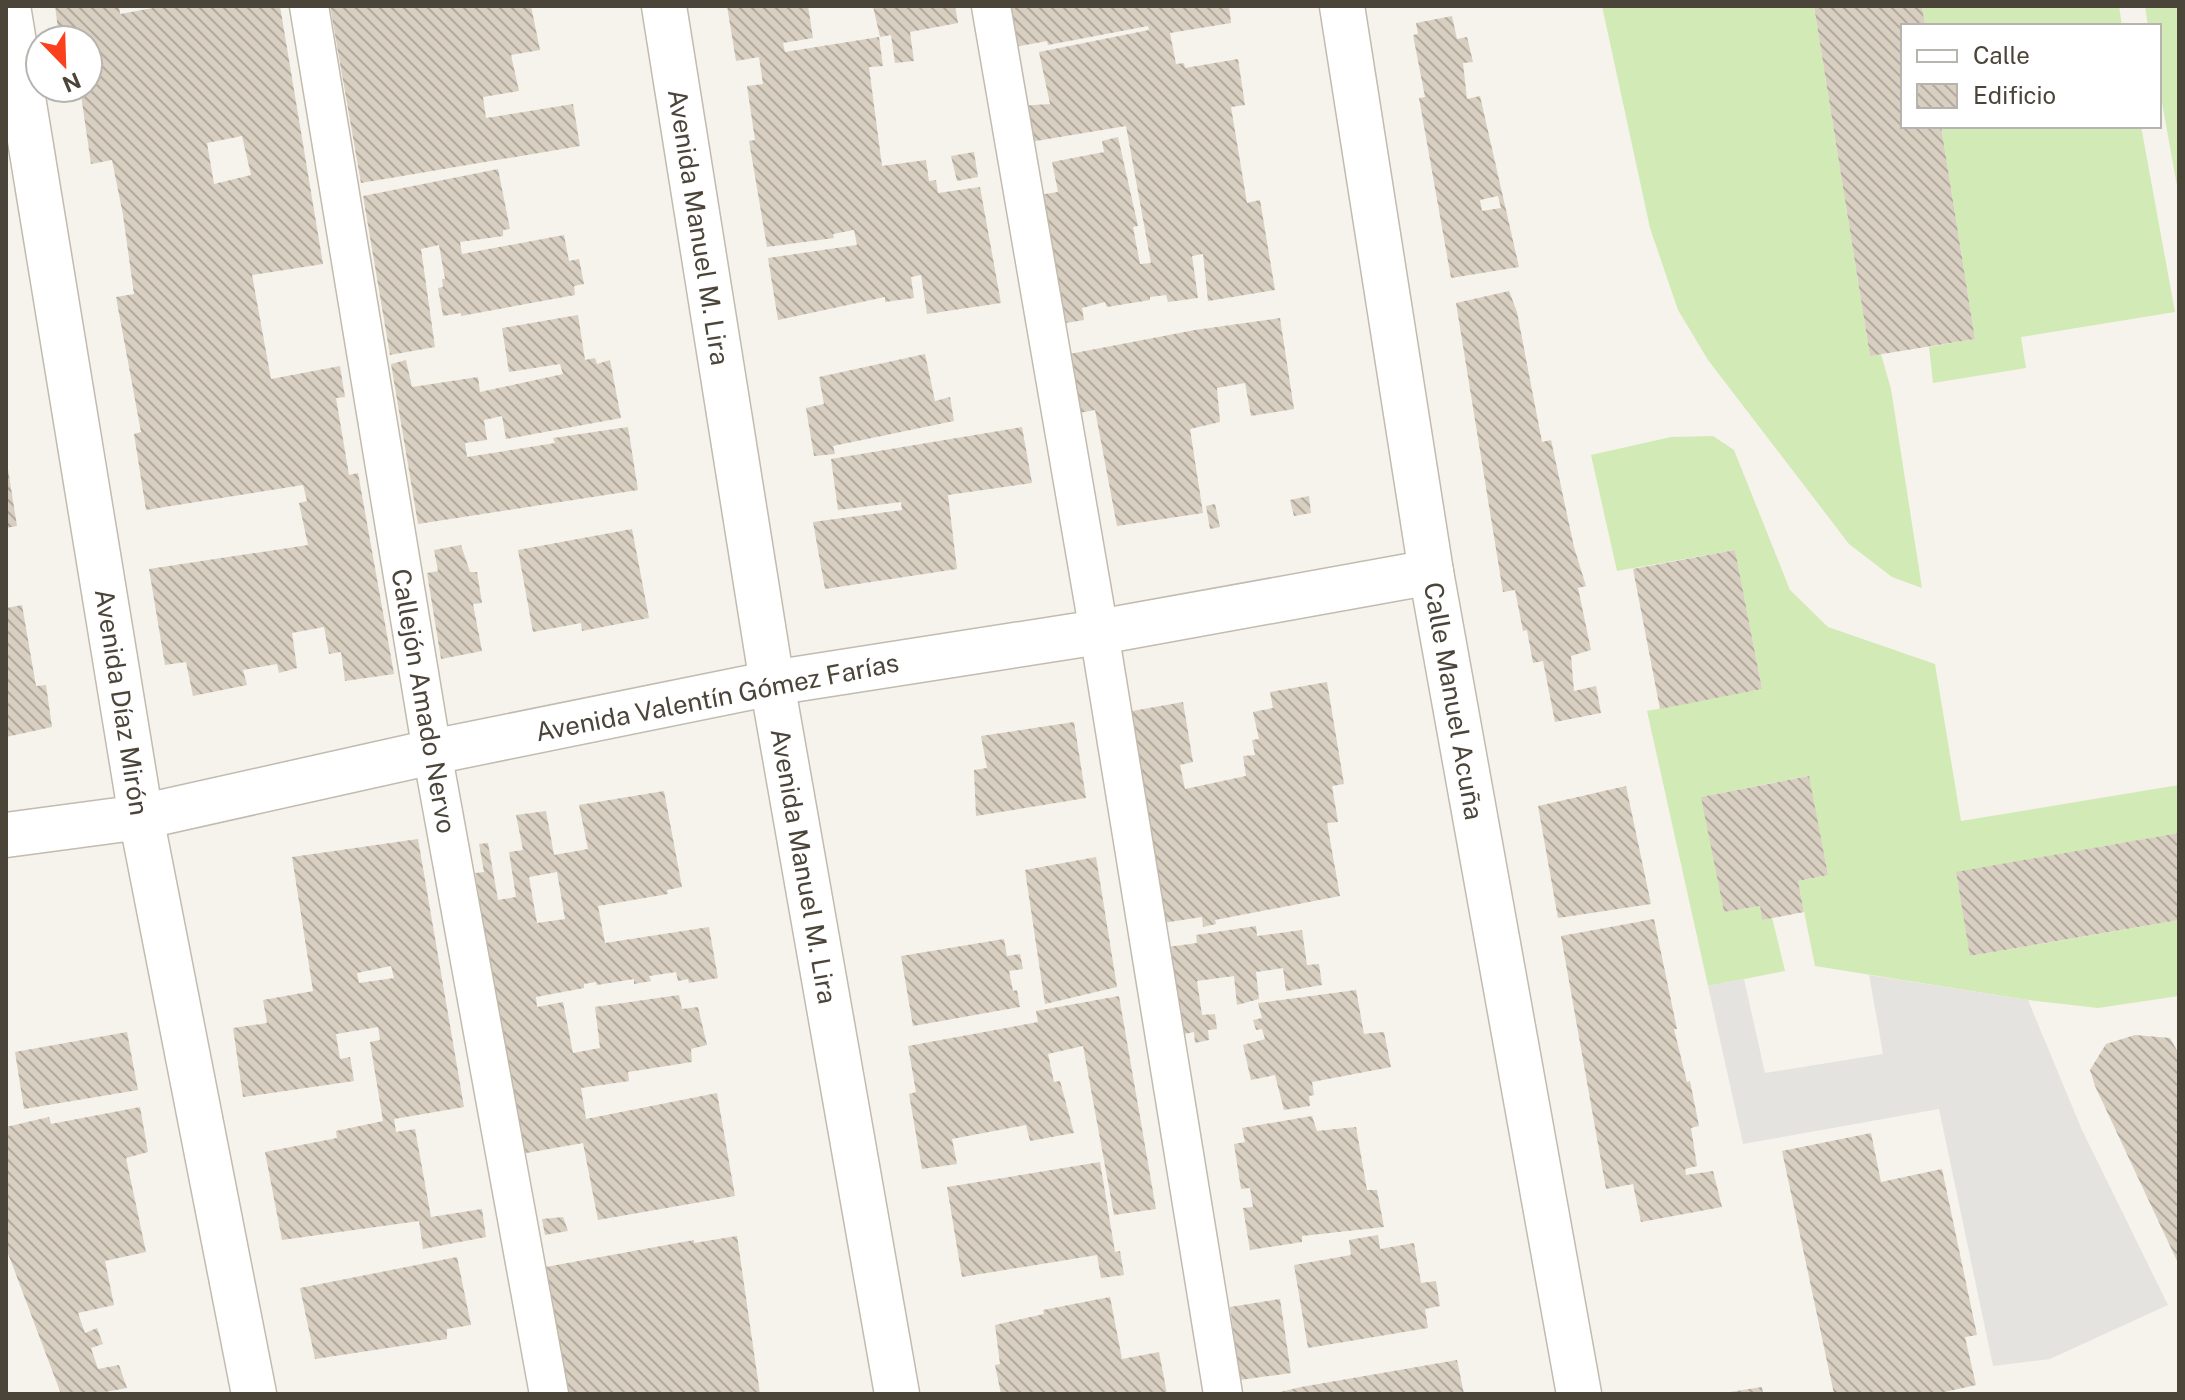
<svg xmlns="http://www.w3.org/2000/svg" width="2185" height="1400" font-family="'Public Sans',sans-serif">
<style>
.grass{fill:#d2eab5}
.parking{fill:#e5e3e0}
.building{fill:url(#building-back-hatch);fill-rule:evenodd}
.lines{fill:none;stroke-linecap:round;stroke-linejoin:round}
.lane-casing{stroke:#c2bbae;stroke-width:41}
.street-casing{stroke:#c2bbae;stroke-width:47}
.lane{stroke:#fff;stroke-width:38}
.street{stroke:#fff;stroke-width:44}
.labels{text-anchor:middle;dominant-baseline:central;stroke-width:8;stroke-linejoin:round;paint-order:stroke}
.street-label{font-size:26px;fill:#4b4439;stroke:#fff}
</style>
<defs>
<pattern id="building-back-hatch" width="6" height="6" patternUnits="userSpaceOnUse" patternTransform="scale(2)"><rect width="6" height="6" fill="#d8cfc1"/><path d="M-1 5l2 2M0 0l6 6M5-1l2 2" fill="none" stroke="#b1aa9e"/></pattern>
</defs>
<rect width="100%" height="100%" fill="#f6f3ec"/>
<g class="grass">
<path d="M1602,6H1814L1870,356L1881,354L1891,389L1922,588L1892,577L1849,544L1708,360L1678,310L1650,228Z"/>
<path d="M1922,6H2119L2122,26H1925Z"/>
<path d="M2145,6H2179V197L2159,86V26H2148Z"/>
<path d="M1941,126H2141L2175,312L2021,337L2026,368L1933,383L1929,347L1975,339Z"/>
<path d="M1713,436L1734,450L1790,590L1828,627L1935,664L1961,821L2179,785V833L1956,873L1971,956L2179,920V996L2098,1008L2028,1000L1815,966L1798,881L1828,875L1808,776L1702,797L1724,912L1760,906L1762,920L1772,917L1785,971L1708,986L1647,711L1762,689L1735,550L1617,571L1591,455L1671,437Z"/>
</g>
<path class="parking" d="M1869,975L2028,1000L2082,1130L2168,1305L2050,1359L1993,1366L1939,1109L1743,1144L1708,986L1744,979L1765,1073L1883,1054Z"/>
<g class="building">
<path d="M55,6H119L120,14L164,6H280L323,264L252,275L271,379L340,366L345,397L336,398L349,475L358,473L394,674L345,681L341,652L329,654L324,627L292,633L297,668L279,673L277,664L243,670L247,685L193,696L186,662L165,665L149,569L308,545L299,503L307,501L303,485L146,510L134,434L141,432L116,297L134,294L123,215L112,160L91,164L80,88H88V40H72L70,26L58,29ZM242,136L251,175L214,184L207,143Z"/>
<path d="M330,6H531L540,50L511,55L519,91L483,97L486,118L573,104L580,146L361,183Z"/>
<path d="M727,6H808L813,38L783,43L785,52L879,37L883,66L869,67L882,166L926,160L929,181L936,180L938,193L980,187L1001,303L927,314L921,275L911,277L914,298L885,302V297L778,320L768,258L857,245L854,230L833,234L834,238L767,247L749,141L755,140L747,86L763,84L759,57L736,61Z"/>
<path d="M873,6H955L958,23L910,32L914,61L895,63L891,35L880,37Z"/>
<path d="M1002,6H1229L1231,23L1170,33L1176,64L1184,63L1185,68L1238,59L1245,105L1231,107L1247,203L1260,200L1275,290L1208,301L1203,254L1192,256L1198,298L1168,302L1166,295L1150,297V300L1107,307L1105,302L1082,308L1084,320L1054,325L1032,196L1058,192L1052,162L1104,152L1102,141L1118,137L1138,226L1133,227L1140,264L1151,263L1126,126L1024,143L1018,106L1050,104L1039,52L1149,30L1148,26L1048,45L1047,41L1009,48Z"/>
<path d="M1814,6H1922L1925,26H1903V126H1941L1975,339L1870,356Z"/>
<path d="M1452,16L1457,39L1467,37L1473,62L1463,63L1467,99L1480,96L1519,267L1451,278L1419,98L1425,97L1413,35L1418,34L1416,23ZM1498,196L1501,208L1482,211L1480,200Z"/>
<path d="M974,152L978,177L957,181L951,156Z"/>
<path d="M498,169L510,229L503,230V236L460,242L462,254L564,235L569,261L579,259L584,284L574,286L575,295L461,316V313L443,316L438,288L443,287L442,279H445L439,245L421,249L435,347L390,355L363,196Z"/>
<path d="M1509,291L1517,312L1542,442L1551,440L1574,547L1586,586L1578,588L1591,650L1571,656L1574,691L1596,686L1601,713L1555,722L1543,661L1533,663L1527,630L1523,631L1515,590L1503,592L1456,303Z"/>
<path d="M578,315L585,360L595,358L597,364L610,360L621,418L506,439L502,416L484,420L487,440L465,443L467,457L555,443L553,438L628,427L638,490L418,524L391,364L406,360L412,387L478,377L480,392L563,374L560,364L509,372L502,328Z"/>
<path d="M1280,318L1294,409L1251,416L1245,383L1217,388L1220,422L1190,429L1203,513L1117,526L1095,410L1069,415L1059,356L1195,330Z"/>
<path d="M925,354L935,401L950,397L954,421L833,446L835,454L814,456L806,408L824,404L819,377Z"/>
<path d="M1022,427L1032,483L948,495L957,569L825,589L813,522L902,510L901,502L838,510L831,459Z"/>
<path d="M8,469L17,526L6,528V470Z"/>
<path d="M1309,496L1311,513L1294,516L1290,500Z"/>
<path d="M1215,504L1220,527L1210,529L1206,506Z"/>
<path d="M632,529L649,618L582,631L581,623L533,632L518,550Z"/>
<path d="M461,545L470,572H477L482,603L473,604L482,651L441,659L427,573L438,571L434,550Z"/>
<path d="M1735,550L1762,689L1660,709L1633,569Z"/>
<path d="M22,605L36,686L46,685L52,727L6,737V608Z"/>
<path d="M1327,682L1344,784L1332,786L1338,822L1327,823L1340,896L1215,920L1216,924L1203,927L1202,917L1156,924L1121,713L1183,702L1193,762L1180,765L1185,789L1246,776L1243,756L1255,755L1252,740L1259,739L1253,712L1273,708L1270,692Z"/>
<path d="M1074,722L1086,798L976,816L974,770L987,768L981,736Z"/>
<path d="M1809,776L1828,875L1798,881L1804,912L1762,920L1760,906L1724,912L1701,797Z"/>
<path d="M1626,786L1651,904L1558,918L1538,806Z"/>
<path d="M664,791L682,887L667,890L668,894L598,906L605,943L709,927L718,978L689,983L688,979L678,981L676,972L649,976L651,981L634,984V979L597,985L596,982L584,984V988L536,997L537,1007L563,1002L573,1053L600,1048L595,1007L679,995L682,1009L698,1007L707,1045L691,1049L692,1062L628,1072L629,1081L581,1088L586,1119L717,1093L735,1196L598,1220L583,1143L521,1154L475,873L484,872L479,844L488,843L498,900L516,897L509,852L523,850L516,815L546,811L554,855L588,849L579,805ZM557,872L565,919L537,923L529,877Z"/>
<path d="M2179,833V920L1970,956L1956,872Z"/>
<path d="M418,839L464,1107L394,1119L396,1132L415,1129L431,1217L482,1209L486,1237L423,1249L419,1221L282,1240L265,1152L337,1138L336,1131L383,1121L370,1042L380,1040L378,1027L336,1034L340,1059L350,1057L354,1081L243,1097L233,1028L267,1023L263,1000L313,991L292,857ZM391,966L394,978L359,983L357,973Z"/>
<path d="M1096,857L1117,987L1045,1004L1025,870Z"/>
<path d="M1654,919L1677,1029H1674L1687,1082L1690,1081L1699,1126L1691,1128L1697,1166L1685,1169L1686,1175L1713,1171L1722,1207L1641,1222L1633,1184L1606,1189L1561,936Z"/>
<path d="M1256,926L1257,936L1302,930L1307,965L1319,964L1322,985L1286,991L1283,968L1256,972L1259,999L1237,1005L1234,976L1197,981L1202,1015L1215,1014L1217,1029L1208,1030L1209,1040L1195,1043L1194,1032L1175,1036L1160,948L1197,943L1196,935Z"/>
<path d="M1004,939L1007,956L1020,954L1023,969L1009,971L1013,991L1017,990L1020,1007L913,1026L901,956Z"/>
<path d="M1356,990L1364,1034L1384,1032L1391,1067L1312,1082L1314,1095L1309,1096L1310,1106L1284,1110L1275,1075L1251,1080L1243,1045L1265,1039L1262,1029L1256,1030L1253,1020L1262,1018L1258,1003Z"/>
<path d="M1119,996L1156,1209L1114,1215L1083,1046L1048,1054L1054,1082L1060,1081L1074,1133L1030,1141L1026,1125L952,1139L957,1164L922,1169L909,1094L916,1092L908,1046L1038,1022L1036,1011Z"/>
<path d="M127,1032L138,1090L24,1109L15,1052Z"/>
<path d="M2135,1035L2170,1038L2179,1054V1265L2095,1086L2090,1070L2106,1044Z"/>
<path d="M140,1107L148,1152L126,1158L146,1252L105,1261L114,1305L78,1313L85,1333L97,1328L103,1344L91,1348L98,1369L119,1365L127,1388L94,1394H61L6,1248V1127L49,1117L51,1124Z"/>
<path d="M1312,1116L1317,1131L1356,1127L1367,1190H1377L1384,1227L1302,1236V1242L1250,1250L1243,1208L1253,1207L1250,1188L1241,1189L1234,1144L1245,1142L1242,1128Z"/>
<path d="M1871,1133L1881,1182L1942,1169L1977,1335L1965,1337L1976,1385L1936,1394H1834L1782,1151Z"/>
<path d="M1100,1162L1115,1252L1120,1251L1124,1275L1101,1278L1097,1255L962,1277L947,1187Z"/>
<path d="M563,1217L568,1231L545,1235L542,1219Z"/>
<path d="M1378,1235L1380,1249L1414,1243L1421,1283L1436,1281L1440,1306L1425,1309L1428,1328L1308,1348L1294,1265L1351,1255L1349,1240Z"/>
<path d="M737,1236L760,1394H562L540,1268L694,1240V1243Z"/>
<path d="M457,1257L471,1325L447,1329V1339L315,1359L300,1288Z"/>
<path d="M1110,1297L1122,1359L1159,1352L1167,1394H1001L995,1365L1000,1364L995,1325L1044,1314L1043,1310Z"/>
<path d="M1280,1299L1291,1373L1240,1380L1230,1307Z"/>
<path d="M1457,1360L1464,1394H1272L1301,1387Z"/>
<path d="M1762,1387L1763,1394H1730V1392Z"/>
</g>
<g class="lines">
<g class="lane-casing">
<g id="lane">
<path d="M309,6L432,752L549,1394"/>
<path d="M991,6L1099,632L1223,1394"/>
</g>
</g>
<g class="street-casing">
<g id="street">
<path d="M8,6L141,817L254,1394"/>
<path d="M664,6L772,683L897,1394"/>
<path d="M1342,6L1431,572L1579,1394"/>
<path d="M6,835L141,817L432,752L772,683L1099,632L1431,572"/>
</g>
</g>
<use href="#lane" class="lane"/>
<use href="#street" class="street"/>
</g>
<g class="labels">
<g class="street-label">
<text transform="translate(699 227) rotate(81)">Avenida Manuel M. Lira</text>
<text transform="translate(717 697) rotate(-11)">Avenida Valentín Gómez Farías</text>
<text transform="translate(424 701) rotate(80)">Callejón Amado Nervo</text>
<text transform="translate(1454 701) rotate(80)">Calle Manuel Acuña</text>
<text transform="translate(122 702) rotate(81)">Avenida Díaz Mirón</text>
<text transform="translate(804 866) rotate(80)">Avenida Manuel M. Lira</text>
</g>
</g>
<rect width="2185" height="1400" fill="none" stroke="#4b4439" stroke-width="16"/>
<rect x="1901" y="24" width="260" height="104" fill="#ffffff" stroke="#b7b4b0" stroke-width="2"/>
<rect x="1917" y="50" width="40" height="12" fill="#ffffff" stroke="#b7b4b0" stroke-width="2"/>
<text x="1973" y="64" font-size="24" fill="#4b4439">Calle</text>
<rect x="1917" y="84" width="40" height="24" fill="url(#building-back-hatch)" stroke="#b7b4b0" stroke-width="2"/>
<text x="1973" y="104" font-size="24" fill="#4b4439">Edificio</text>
<g transform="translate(64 64) rotate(157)"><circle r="38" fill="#ffffff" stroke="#b7b4b0" stroke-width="2"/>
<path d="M0-6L14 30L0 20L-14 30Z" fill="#fc3f1d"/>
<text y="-12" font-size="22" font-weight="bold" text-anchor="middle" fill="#4b4439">N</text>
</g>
</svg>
